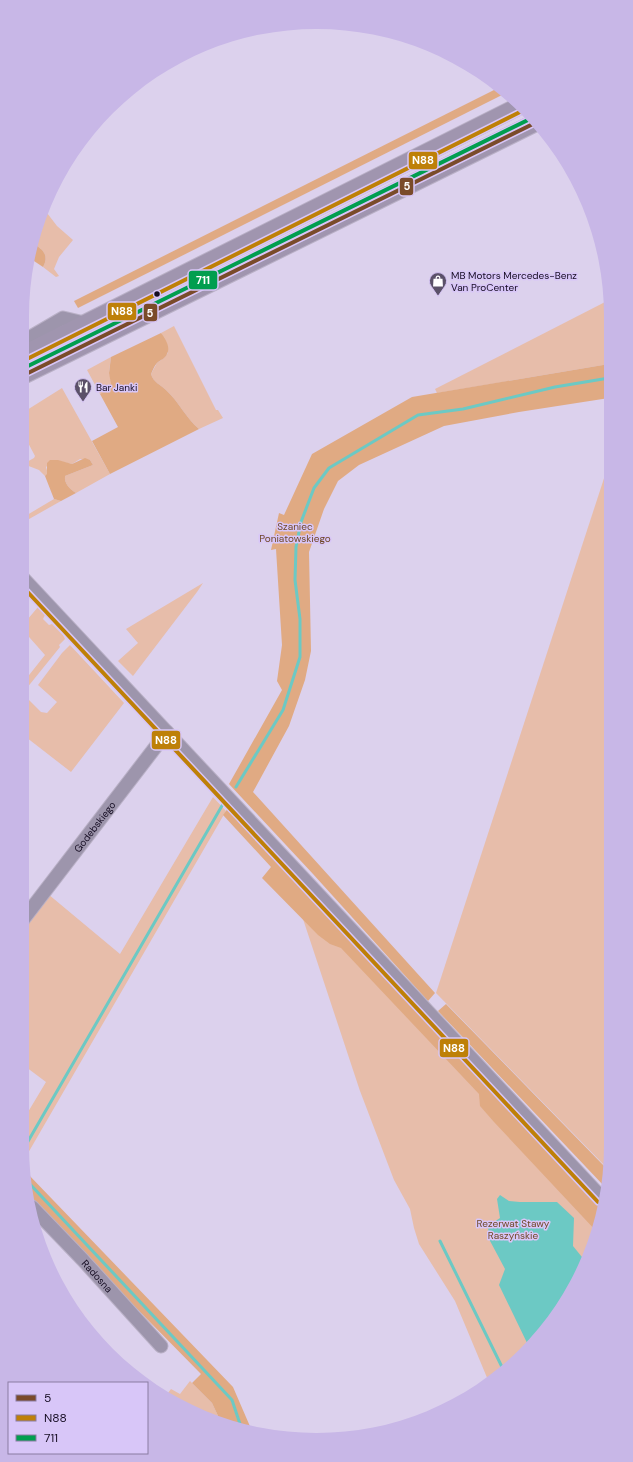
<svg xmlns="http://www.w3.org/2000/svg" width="633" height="1462" font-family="'DM Sans',sans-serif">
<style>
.green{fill:#e7bdaa}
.forest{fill:#e0aa83}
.water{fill:#6cc9c4}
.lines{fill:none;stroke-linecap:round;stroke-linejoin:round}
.stream{stroke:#6cc9c4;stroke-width:3}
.minor-casing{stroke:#b9b0c6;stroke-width:15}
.major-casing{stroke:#b9b0c6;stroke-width:19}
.minor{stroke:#9d95ac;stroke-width:13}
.major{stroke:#a095af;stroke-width:17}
.bus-1-casing{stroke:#d8c6f8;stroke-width:7}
.bus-2-casing{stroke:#d8c6f8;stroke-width:7}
.bus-3-casing{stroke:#d8c6f8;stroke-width:7}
.bus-1{stroke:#7a4b2a;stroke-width:4}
.bus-2{stroke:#be8008;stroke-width:4}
.bus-3{stroke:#019e4f;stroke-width:4}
.bus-dot{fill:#150c22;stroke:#d8c6f8;stroke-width:1.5}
.labels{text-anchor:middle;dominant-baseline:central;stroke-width:3;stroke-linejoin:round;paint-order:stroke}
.poi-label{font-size:10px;fill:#150c22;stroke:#d8c6f8;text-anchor:start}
.park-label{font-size:10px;fill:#704927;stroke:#d8c6f8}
.street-label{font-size:10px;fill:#150c22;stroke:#d8c6f8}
.line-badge{stroke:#d8c6f8;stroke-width:1.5}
.badge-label{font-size:11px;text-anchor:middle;font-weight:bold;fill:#fff}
</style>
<rect width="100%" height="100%" fill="#dcd1ed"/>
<g class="green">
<path d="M44,209L57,226L73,240L59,257L54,269L59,276L56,277L43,267C49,256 44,250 34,244L38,222Z"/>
<path d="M609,300V364L437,393L435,389Z"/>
<path d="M174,326L216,410H218L223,418L199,429C186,418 179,402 166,390C161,385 153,382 151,374L157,363L164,358L168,353V347L161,333Z"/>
<path d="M111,357L109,372L112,384L109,389L100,394L87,370Z"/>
<path d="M62,388L110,474L76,493C70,489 64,484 65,476L93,465L90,460L80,459L72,464L54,460L46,467L48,474L45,476L39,470L26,465L25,463L34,458L35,456L26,439L29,437L22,418V408L27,410Z"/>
<path d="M609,463L611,1145L607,1168L436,993Z"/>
<path d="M54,499L61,501L22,523V518Z"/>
<path d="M203,583L197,592L133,676L118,661L138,643L126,629Z"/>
<path d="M38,607L45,615L43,619L49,625L52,624L63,635L65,639L59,645L60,647L22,694V684L45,655L22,629V626Z"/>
<path d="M70,645L124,703L71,772L22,734V699L24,701L27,698L41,712L47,713L57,702L38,685L62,653Z"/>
<path d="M213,797L226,811L24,1160L22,1145V1122L46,1082L22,1064V929L48,894L120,954Z"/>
<path d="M318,905L601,1206L595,1240L572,1293L538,1340L488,1380L455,1301L419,1244L414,1228L410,1209L394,1180L360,1091L303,919Z"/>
<path d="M190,1381L212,1403L220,1420L169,1401L165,1397L171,1389L180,1394Z"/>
</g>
<g class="forest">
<path d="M498,88L504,94L78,308L74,301Z"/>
<path d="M34,244C44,250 49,256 43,267L31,259Z"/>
<path d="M161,333C167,341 173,351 163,359C161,360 159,361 157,363C154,366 153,370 151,374C153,382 161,385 166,390C179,402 186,418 199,429L110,474L92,441L118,427L100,394L109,389L111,384L109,373L111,357Z"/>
<path d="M609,364V398L519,412L444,426L359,465L338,481L324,509L309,552L311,651L305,680L289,726L253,792L435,993L428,1001L313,874L229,784L282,690L277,681L282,645L276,549L271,550L279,513L284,515L312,454L412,397Z"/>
<path d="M85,458L90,460L93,465L65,476C64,484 70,489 76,493L61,501L54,499L45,476L47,474V463L50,460H58L72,464Z"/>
<path d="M229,807L318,905L601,1205L597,1232L494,1122L480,1106L479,1094L341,948L330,944L318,935L262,878L271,867L223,815Z"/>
<path d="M446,1004L606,1168L608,1165L604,1186L438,1011Z"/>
<path d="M27,1173L233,1387L252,1431L220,1420L212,1403L192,1383L201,1374L31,1201Z"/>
</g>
<path class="water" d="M500,1195L509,1201L520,1202H557L574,1218L573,1246L586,1262L572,1293L538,1340L529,1347L499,1285L505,1269L489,1239L488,1226L500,1218L497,1199Z"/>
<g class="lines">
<g class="stream">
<path d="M236,787L283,710L300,657V619L295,580L296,547L301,522L314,488L329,468L418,415L463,409L555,387L609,378"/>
<path d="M23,1150L223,804"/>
<path d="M28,1182L232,1400L241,1427"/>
<path d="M440,1241L503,1369"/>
</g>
<g class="minor-casing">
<g id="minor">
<path d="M22,342L63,318L84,323"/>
<path d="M22,577L602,1198"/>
<path id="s1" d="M22,921L167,732"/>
<path id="s2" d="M32,1207L83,1260L161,1346"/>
</g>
</g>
<g class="major-casing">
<g id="major">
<path d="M22,355L517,107"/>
<path d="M22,376L535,123"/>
</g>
</g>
<use href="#minor" class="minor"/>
<use href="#major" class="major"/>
<g class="bus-1-casing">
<path id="bus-1" d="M22,376L535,123"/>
</g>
<g class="bus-2-casing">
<g id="bus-2">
<path d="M25,360L520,112"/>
<path d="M22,586L598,1202"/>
</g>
</g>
<g class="bus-3-casing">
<path id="bus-3" d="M22,369L530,119"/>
</g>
<use href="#bus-1" class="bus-1"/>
<use href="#bus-2" class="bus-2"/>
<use href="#bus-3" class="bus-3"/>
</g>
<defs>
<g id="shop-pin" transform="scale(0.9)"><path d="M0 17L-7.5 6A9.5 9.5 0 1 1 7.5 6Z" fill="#5b5169" stroke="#d8c6f8"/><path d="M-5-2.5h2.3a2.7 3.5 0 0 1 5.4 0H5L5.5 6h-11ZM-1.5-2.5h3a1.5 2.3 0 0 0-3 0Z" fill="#fff"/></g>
<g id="restaurant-pin" transform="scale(0.9)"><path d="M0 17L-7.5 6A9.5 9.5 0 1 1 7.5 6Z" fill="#5b5169" stroke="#d8c6f8"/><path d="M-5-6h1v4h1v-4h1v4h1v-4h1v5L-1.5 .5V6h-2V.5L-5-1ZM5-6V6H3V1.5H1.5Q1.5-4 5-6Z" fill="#fff"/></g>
</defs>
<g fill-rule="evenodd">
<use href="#shop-pin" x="438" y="281"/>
<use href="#restaurant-pin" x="83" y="387"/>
</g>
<circle class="bus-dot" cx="157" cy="294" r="3.5"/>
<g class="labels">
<g class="poi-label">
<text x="451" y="275">MB Motors Mercedes-Benz<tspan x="451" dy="12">Van ProCenter</tspan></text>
<text x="96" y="387">Bar Janki</text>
</g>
<g class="park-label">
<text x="295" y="526">Szaniec<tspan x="295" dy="12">Poniatowskiego</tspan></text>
<text x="513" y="1223">Rezerwat Stawy<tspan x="513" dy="12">Raszyńskie</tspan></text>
</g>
<g class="street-label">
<text stroke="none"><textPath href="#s1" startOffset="119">Godebskiego</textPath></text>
<text stroke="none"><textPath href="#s2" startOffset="95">Radosna</textPath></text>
</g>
</g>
<path d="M0 0H633V1462H0ZM316 29H317A287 287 0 0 1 604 316V1146A287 287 0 0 1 317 1433H316A287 287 0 0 1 29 1146V316A287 287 0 0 1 316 29Z" fill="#c8b7e7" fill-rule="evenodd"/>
<g class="line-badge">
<rect x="408" y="151" width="30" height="19" rx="4" fill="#be8008"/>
<rect x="399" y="177" width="15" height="19" rx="4" fill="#7a4b2a"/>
<rect x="188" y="270" width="30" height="20" rx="4" fill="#019e4f"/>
<rect x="107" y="302" width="30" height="19" rx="4" fill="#be8008"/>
<rect x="143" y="303" width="15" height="19" rx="4" fill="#7a4b2a"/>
<rect x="151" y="730" width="30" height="20" rx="4" fill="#be8008"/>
<rect x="439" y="1038" width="30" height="20" rx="4" fill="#be8008"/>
</g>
<g class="badge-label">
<text x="423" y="164">N88</text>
<text x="407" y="190">5</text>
<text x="203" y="284">711</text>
<text x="122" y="315">N88</text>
<text x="150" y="317">5</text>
<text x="166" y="744">N88</text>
<text x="454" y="1052">N88</text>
</g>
<rect x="8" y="1382" width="140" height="72" fill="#d8c6f8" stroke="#8a7ca2"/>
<rect x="16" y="1395" width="20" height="6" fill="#7a4b2a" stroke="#8a7ca2"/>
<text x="44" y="1402" font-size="12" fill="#150c22">5</text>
<rect x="16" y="1415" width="20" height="6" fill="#be8008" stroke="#8a7ca2"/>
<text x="44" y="1422" font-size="12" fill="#150c22">N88</text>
<rect x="16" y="1435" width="20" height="6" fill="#019e4f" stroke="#8a7ca2"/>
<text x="44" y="1442" font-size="12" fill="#150c22">711</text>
</svg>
